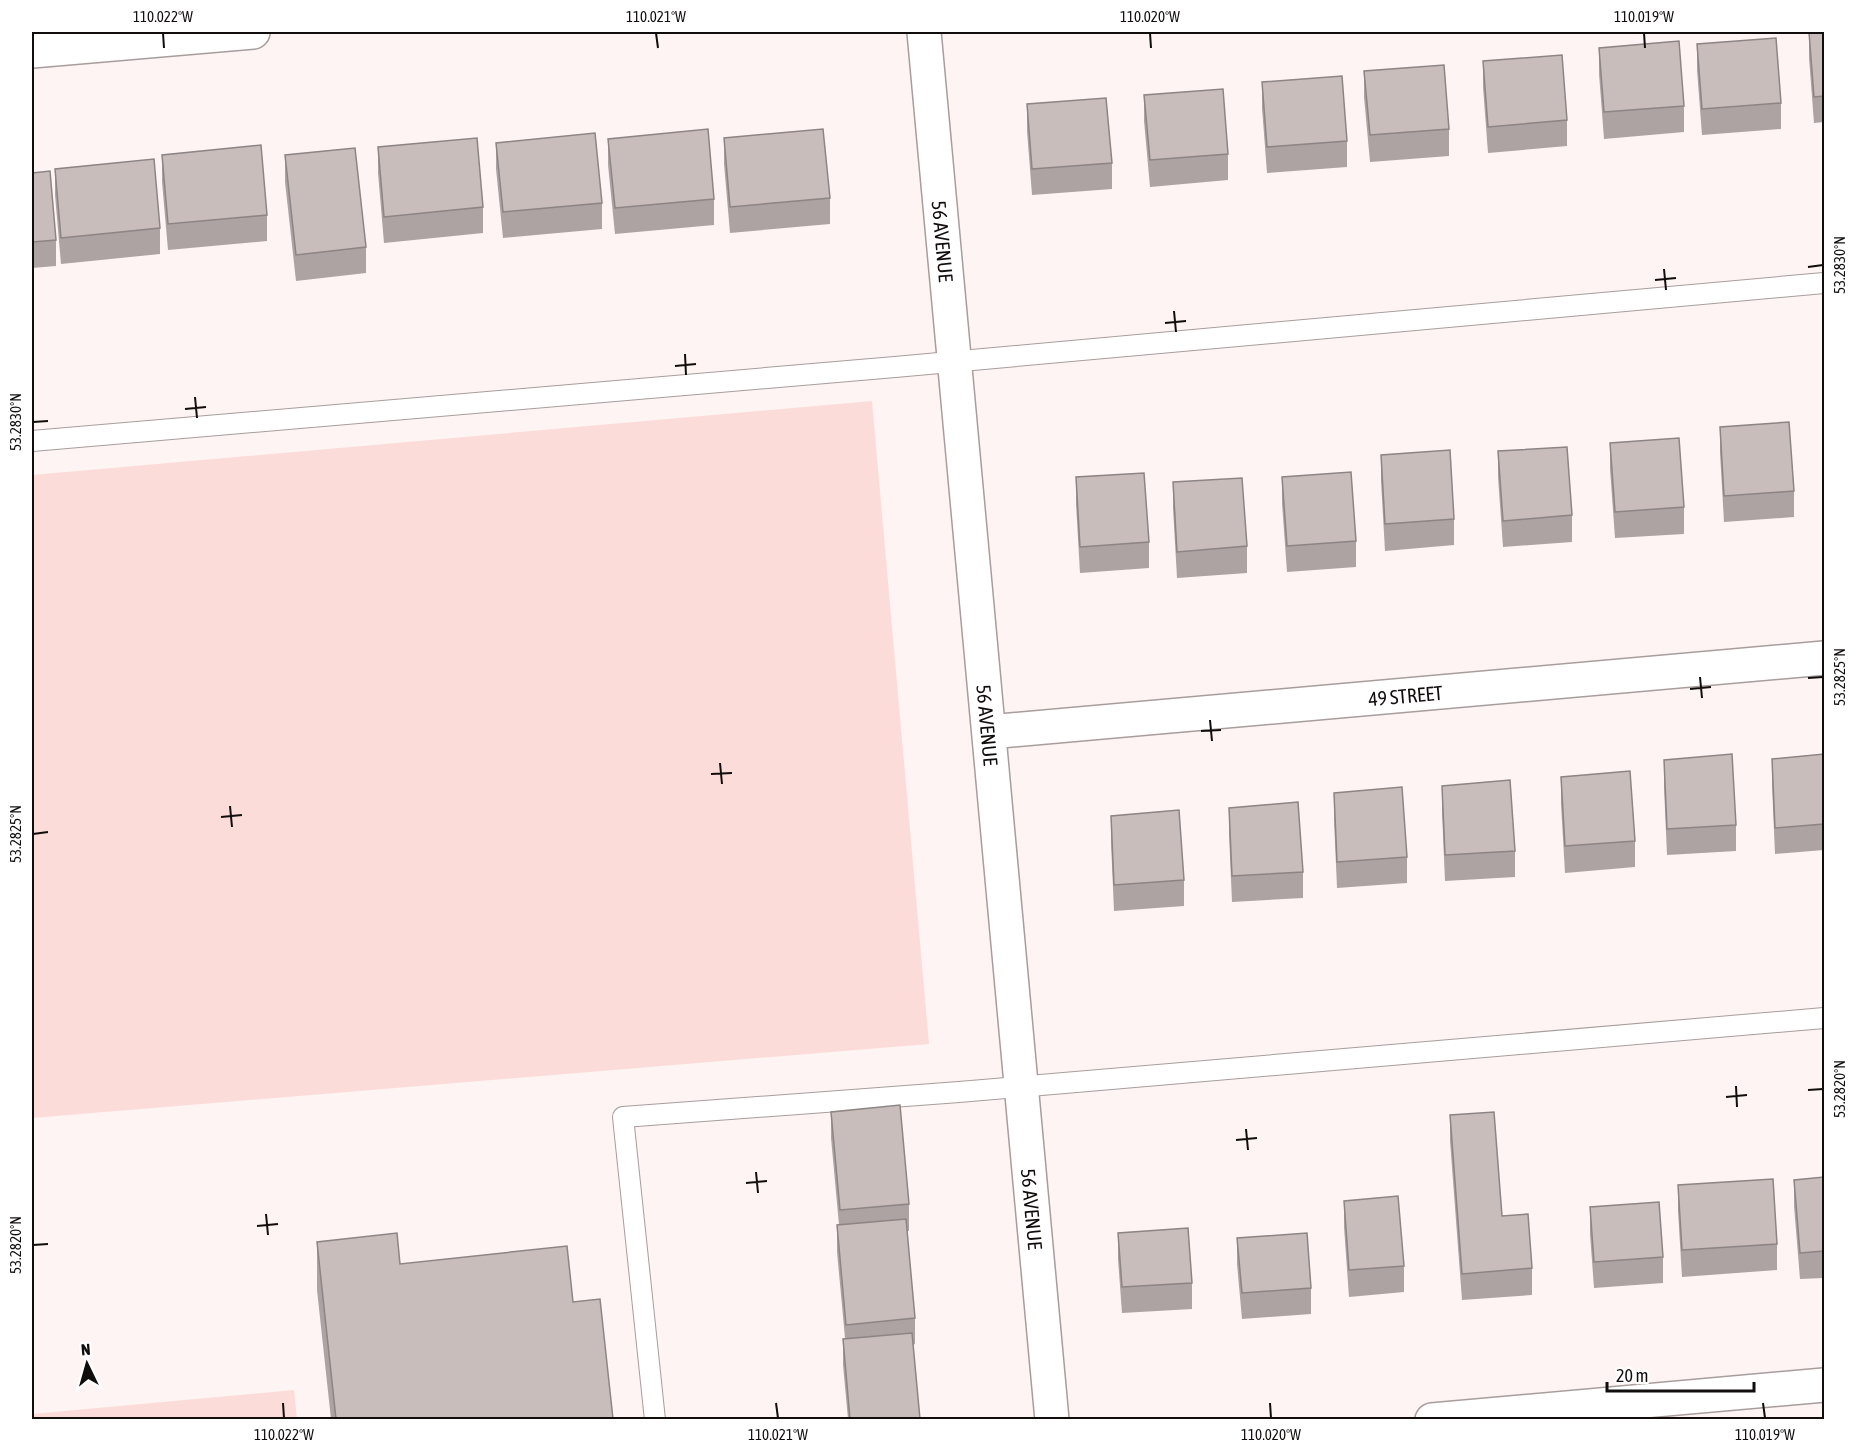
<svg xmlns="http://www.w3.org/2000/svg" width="1856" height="1451" font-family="'Asap Condensed',sans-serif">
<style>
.green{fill:#fcdcd8}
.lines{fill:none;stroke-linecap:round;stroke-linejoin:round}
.service-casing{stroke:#a89d9c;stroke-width:22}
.minor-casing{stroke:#a89d9c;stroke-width:36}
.tertiary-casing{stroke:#a89d9c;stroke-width:36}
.service{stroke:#fff;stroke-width:20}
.minor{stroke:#fff;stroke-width:33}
.tertiary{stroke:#fff;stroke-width:33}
.wall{fill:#ada3a2}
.building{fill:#c9bdbc;stroke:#8d8484;stroke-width:1.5}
.ticks{fill:none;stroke:#110d0d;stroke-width:2}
.labels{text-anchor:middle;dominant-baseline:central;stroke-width:5;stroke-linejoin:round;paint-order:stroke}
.street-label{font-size:20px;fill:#110d0d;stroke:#fff}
.neatline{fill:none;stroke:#110d0d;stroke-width:2}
.ticks-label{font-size:15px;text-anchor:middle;fill:#110d0d}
</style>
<rect width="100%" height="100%" fill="#fef4f3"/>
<g class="green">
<path d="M872,401L929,1044L32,1118V475Z"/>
<path d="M294,1390L297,1419H32V1414Z"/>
</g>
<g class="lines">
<g class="service-casing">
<g id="service">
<path d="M32,441L895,367L1824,283"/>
<path d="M655,1420L623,1117L959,1092L1824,1018"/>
</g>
</g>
<g class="minor-casing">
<g id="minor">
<path id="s1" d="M924,32L1052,1420"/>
<path id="s2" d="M989,732L1824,658"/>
<path d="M1432,1420L1824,1385"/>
</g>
</g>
<g class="tertiary-casing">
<path id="tertiary" d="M32,51L253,32"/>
</g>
<use href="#service" class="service"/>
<use href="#minor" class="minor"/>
<use href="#tertiary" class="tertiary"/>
</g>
<g class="wall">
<path d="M1809,32H1824V122L1814,123L1809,58Z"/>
<path d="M1697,44L1781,103V129L1702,135L1697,70Z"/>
<path d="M1599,48L1684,106V132L1604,139L1599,74Z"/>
<path d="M1483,61L1567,120V146L1488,153L1483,87Z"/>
<path d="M1364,71L1449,129V156L1370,162L1364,97Z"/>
<path d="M1262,82L1347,141V167L1267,173L1262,108Z"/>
<path d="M1144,95L1228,154V180L1150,187L1144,121Z"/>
<path d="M1027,104L1112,163V189L1032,195L1027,131Z"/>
<path d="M724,138L830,198V224L730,233L724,164Z"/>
<path d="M608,139L714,199V225L615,234L608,165Z"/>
<path d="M496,143L602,203V229L503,238L496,169Z"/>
<path d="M378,147L483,207V233L384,243L378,173Z"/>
<path d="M162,155L267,215V241L168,250L162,182Z"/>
<path d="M285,155L366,247V273L296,281L285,182Z"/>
<path d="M55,169L160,228V254L61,264L55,195Z"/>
<path d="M32,173L56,240V266L32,268Z"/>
<path d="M1720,427L1794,491V517L1724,522L1720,453Z"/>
<path d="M1610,443L1684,507V534L1615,538L1610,469Z"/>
<path d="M1498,451L1572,515V542L1503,547L1498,477Z"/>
<path d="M1381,455L1454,519V545L1385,551L1381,481Z"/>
<path d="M1076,477L1149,542V568L1080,573L1076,504Z"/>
<path d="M1282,477L1356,541V567L1287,572L1282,503Z"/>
<path d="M1173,482L1247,546V573L1177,578L1173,508Z"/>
<path d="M1824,754V850L1775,854L1772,785V759Z"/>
<path d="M1664,760L1736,825V851L1667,855L1664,787Z"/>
<path d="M1561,777L1635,841V867L1565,873L1561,804Z"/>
<path d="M1442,786L1515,851V877L1445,881L1442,812Z"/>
<path d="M1334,793L1407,857V883L1337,888L1334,819Z"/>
<path d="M1229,808L1303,872V898L1232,902L1229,834Z"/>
<path d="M1111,816L1184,880V906L1114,911L1111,842Z"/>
<path d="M831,1112L909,1204V1231H907L915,1318V1344L913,1345L920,1419H848L843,1365V1339L845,1338L837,1252V1225H839L831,1138Z"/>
<path d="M1450,1115L1502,1216L1532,1268V1295L1462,1300L1450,1141Z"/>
<path d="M1824,1177V1278L1800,1279L1794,1206V1180Z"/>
<path d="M1678,1185L1777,1244V1270L1682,1277L1678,1211Z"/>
<path d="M1344,1201L1404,1266V1292L1349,1297L1344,1227Z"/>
<path d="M1590,1207L1663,1257V1283L1594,1288L1590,1234Z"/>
<path d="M1118,1233L1192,1283V1309L1122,1313L1118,1259Z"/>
<path d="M1237,1238L1311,1288V1314L1242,1319L1237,1264Z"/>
<path d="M317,1242L400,1264L573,1302L613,1419H331L317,1290Z"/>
</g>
<g class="building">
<path d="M1809,32H1824V96L1814,97Z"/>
<path d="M1776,38L1781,103L1702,109L1697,44Z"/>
<path d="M1679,41L1684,106L1604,112L1599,48Z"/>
<path d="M1562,55L1567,120L1488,127L1483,61Z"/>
<path d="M1444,65L1449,129L1370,135L1364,71Z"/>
<path d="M1342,76L1347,141L1267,147L1262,82Z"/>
<path d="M1223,89L1228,154L1150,160L1144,95Z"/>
<path d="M1106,98L1112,163L1032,169L1027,104Z"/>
<path d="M708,129L714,199L615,208L608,139Z"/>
<path d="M823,129L830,198L730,207L724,138Z"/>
<path d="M595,133L602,203L503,212L496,143Z"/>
<path d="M477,138L483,207L384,217L378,147Z"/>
<path d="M261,145L267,215L168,224L162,155Z"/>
<path d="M355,148L366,247L296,255L285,155Z"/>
<path d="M154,159L160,228L61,238L55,169Z"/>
<path d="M50,171L56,240L32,242V173Z"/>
<path d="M1789,422L1794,491L1724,496L1720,427Z"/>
<path d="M1679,438L1684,507L1615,512L1610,443Z"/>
<path d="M1567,447L1572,515L1503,521L1498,451Z"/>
<path d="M1450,450L1454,519L1385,524L1381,455Z"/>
<path d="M1351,472L1356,541L1287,546L1282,477Z"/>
<path d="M1144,473L1149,542L1080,547L1076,477Z"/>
<path d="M1242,478L1247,546L1177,552L1173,482Z"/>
<path d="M1732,754L1736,825L1667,829L1664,760Z"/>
<path d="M1824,754V824L1775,828L1772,759Z"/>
<path d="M1630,771L1635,841L1565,846L1561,777Z"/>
<path d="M1510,780L1515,851L1445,855L1442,786Z"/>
<path d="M1402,787L1407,857L1337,862L1334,793Z"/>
<path d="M1298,802L1303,872L1232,876L1229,808Z"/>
<path d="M1179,810L1184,880L1114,885L1111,816Z"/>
<path d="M900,1105L909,1204L840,1210L831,1112Z"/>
<path d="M1494,1112L1502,1216L1528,1214L1532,1268L1462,1274L1450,1115Z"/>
<path d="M1824,1177V1251L1800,1253L1794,1180Z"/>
<path d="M1773,1179L1777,1244L1682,1250L1678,1185Z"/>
<path d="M1398,1196L1404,1266L1349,1270L1344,1201Z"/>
<path d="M1659,1202L1663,1257L1594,1262L1590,1207Z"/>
<path d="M906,1219L915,1318L846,1325L837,1225Z"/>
<path d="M1188,1228L1192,1283L1122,1287L1118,1233Z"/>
<path d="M397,1233L400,1264L567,1246L573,1302L600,1299L613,1419H336L317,1242Z"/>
<path d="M1307,1233L1311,1288L1242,1293L1237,1238Z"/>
<path d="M912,1333L920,1419H850L843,1339Z"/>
</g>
<path class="ticks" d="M163,33L164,48M656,33L658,48M1150,33L1151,48M1644,33L1645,48M1808,267L1823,265M1664,269L1666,290M1655,280L1676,278M1174,311L1176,332M1165,323L1186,321M685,354L686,375M675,366L696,364M195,397L197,418M185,409L206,407M33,422L48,421M1700,677L1702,698M1808,678L1823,677M1690,689L1711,687M1210,720L1212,741M1201,731L1221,730M720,763L722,784M711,774L732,773M230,806L232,827M221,817L242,815M33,834L48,832M1736,1086L1737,1107M1808,1090L1823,1089M1726,1097L1747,1095M1246,1129L1248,1150M1236,1140L1257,1138M756,1172L758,1193M746,1183L767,1181M266,1214L268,1235M257,1226L278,1224M33,1245L48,1244M283,1403L284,1418M776,1403L778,1418M1270,1403L1271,1418M1763,1403L1765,1418"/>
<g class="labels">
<g class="street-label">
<text stroke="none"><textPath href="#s1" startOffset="210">56 AVENUE</textPath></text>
<text stroke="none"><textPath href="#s2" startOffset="418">49 STREET</textPath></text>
<text stroke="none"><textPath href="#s1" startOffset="696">56 AVENUE</textPath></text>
<text stroke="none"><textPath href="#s1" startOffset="1182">56 AVENUE</textPath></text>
</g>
</g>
<rect width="1856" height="1451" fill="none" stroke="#ffffff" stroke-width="66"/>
<g transform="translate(87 1364) rotate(355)" stroke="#ffffff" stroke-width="4.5" paint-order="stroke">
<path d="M0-4.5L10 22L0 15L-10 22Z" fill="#110d0d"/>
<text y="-9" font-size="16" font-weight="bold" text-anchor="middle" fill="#110d0d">N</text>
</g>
<path d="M1607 1382v9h147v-9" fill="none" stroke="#110d0d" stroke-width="3"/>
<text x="1616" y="1382" font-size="18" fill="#110d0d" stroke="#ffffff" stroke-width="4.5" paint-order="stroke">20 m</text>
<rect x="33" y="33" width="1790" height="1385" class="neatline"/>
<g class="ticks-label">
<text x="163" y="22">110.022°W</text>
<text x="656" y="22">110.021°W</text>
<text x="1150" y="22">110.020°W</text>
<text x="1644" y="22">110.019°W</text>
<text transform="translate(1840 265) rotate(-90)" y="5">53.2830°N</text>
<text transform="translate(16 422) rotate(-90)" y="5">53.2830°N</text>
<text transform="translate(1840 677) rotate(-90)" y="5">53.2825°N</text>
<text transform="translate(16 834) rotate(-90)" y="5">53.2825°N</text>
<text transform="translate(1840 1089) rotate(-90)" y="5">53.2820°N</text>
<text transform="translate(16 1245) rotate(-90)" y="5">53.2820°N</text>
<text x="284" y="1440">110.022°W</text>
<text x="778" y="1440">110.021°W</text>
<text x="1271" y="1440">110.020°W</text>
<text x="1765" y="1440">110.019°W</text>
</g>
</svg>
